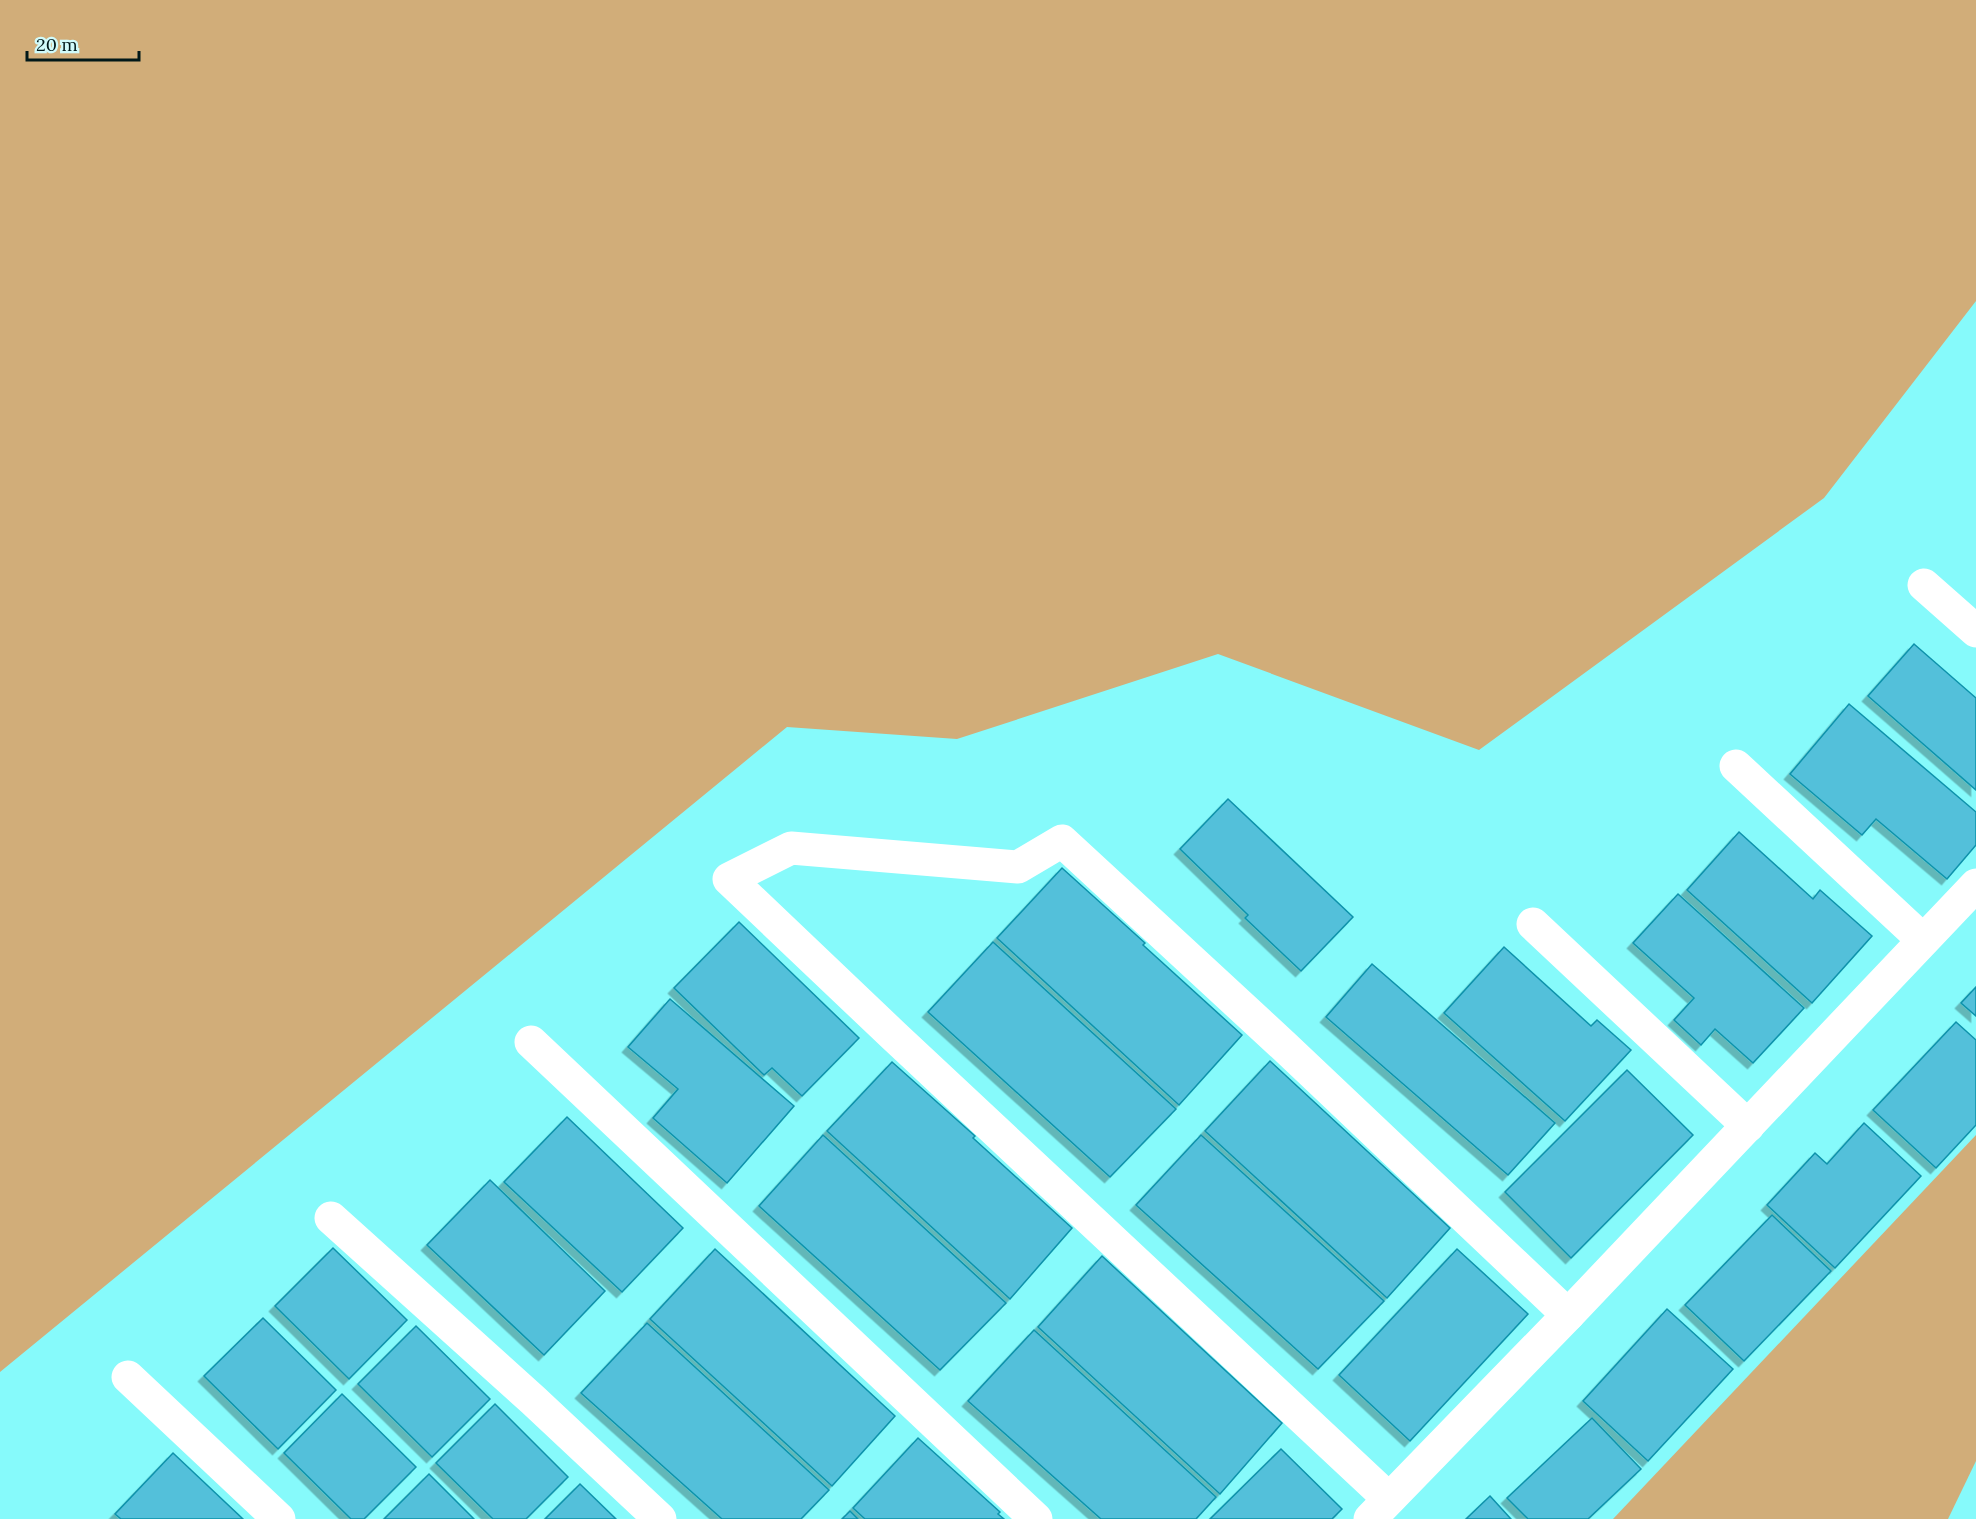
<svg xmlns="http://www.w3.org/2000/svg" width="1976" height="1519" font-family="Lora,serif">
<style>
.forest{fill:#d1ad79}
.building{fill:#52c0da;stroke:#0e92ab;stroke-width:1.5;filter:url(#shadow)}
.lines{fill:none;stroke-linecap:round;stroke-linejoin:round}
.minor{stroke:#fff;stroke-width:33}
</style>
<defs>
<filter id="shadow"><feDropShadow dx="-5.5" dy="5.5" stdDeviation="0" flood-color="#0004"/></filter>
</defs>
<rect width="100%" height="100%" fill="#86fafb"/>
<g class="forest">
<path d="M0,0H1976V301L1824,498L1479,750L1218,654L957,739L787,727L0,1372Z"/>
<path d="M1976,1135V1461L1948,1519H1613Z"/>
</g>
<g class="building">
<path d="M1914,644L1976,698V790L1868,696Z"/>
<path d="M1849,704L1976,812V845L1947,879L1876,819L1862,835L1790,774Z"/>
<path d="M1228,799L1353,917L1301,971L1245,918L1248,915L1180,849Z"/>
<path d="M1739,832L1813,899L1820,890L1872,936L1812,1003L1687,890Z"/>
<path d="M1062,868L1145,943L1143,945L1242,1035L1179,1105L997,938Z"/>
<path d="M1678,894L1804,1008L1753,1063L1715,1029L1701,1045L1674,1020L1694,998L1633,943Z"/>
<path d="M739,922L859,1038L802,1096L772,1068L764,1075L674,988Z"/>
<path d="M993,942L1176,1109L1110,1177L928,1012Z"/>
<path d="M1504,947L1591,1026L1597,1020L1631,1050L1565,1121L1444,1013Z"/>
<path d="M1372,964L1555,1123L1508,1175L1326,1017Z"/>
<path d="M1976,987V1016L1961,1003Z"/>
<path d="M670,999L794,1106L727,1183L653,1118L678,1089L628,1047Z"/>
<path d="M1956,1022L1976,1040V1125L1936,1168L1873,1110Z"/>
<path d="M1270,1061L1450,1228L1387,1298L1205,1131Z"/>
<path d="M892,1062L975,1136L973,1138L1072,1228L1010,1299L827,1131Z"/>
<path d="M1627,1070L1693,1135L1571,1258L1505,1192Z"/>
<path d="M567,1117L683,1228L622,1292L504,1182Z"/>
<path d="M1864,1123L1921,1176L1835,1268L1767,1205L1815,1153L1827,1164Z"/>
<path d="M823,1135L1006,1303L940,1370L759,1206Z"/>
<path d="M1201,1135L1384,1301L1318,1369L1136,1205Z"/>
<path d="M490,1180L605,1291L544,1355L427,1245Z"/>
<path d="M1772,1215L1831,1271L1744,1361L1685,1305Z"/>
<path d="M333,1248L407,1320L349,1379L275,1306Z"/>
<path d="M715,1249L895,1416L832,1486L650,1319Z"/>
<path d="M1457,1249L1528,1314L1410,1441L1339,1375Z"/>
<path d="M1102,1256L1282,1423L1220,1494L1038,1327Z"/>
<path d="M1667,1309L1733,1369L1648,1461L1583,1401Z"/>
<path d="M263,1318L336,1390L278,1449L204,1376Z"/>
<path d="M647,1323L829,1490L801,1519H722L581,1393Z"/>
<path d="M416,1326L490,1399L432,1457L358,1384Z"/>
<path d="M1034,1330L1216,1497L1196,1519H1101L968,1401Z"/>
<path d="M342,1394L416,1467L364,1519H351L284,1453Z"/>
<path d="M495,1404L568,1477L526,1519H493L436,1463Z"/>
<path d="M1592,1418L1641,1469L1588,1519H1528L1507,1498Z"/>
<path d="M918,1438L1000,1512L998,1514L1004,1519H865L853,1508Z"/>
<path d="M1281,1449L1342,1509L1332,1519H1210Z"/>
<path d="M173,1453L243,1519H121L115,1514Z"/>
<path d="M429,1474L474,1519H384Z"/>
<path d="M580,1484L616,1519H545Z"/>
<path d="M1490,1496L1511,1519H1466Z"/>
<path d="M850,1511L858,1519H842Z"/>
</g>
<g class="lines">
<g class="minor">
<path d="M1924,585L1976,631"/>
<path d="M1736,766L1923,940"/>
<path d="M1533,924L1748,1126"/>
<path d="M531,1042L1036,1519"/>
<path d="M331,1218L533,1400L660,1519"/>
<path d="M128,1377L279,1519"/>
<path d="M1389,1499L893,1035L729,879L791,848L1018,867L1062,841L1285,1047L1568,1315"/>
<path d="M1370,1519L1568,1315L1976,885"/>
</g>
</g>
<path d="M27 51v9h112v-9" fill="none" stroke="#011819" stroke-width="3"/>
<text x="36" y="51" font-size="18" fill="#011819" stroke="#d1fbfa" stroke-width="4.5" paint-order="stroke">20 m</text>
</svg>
